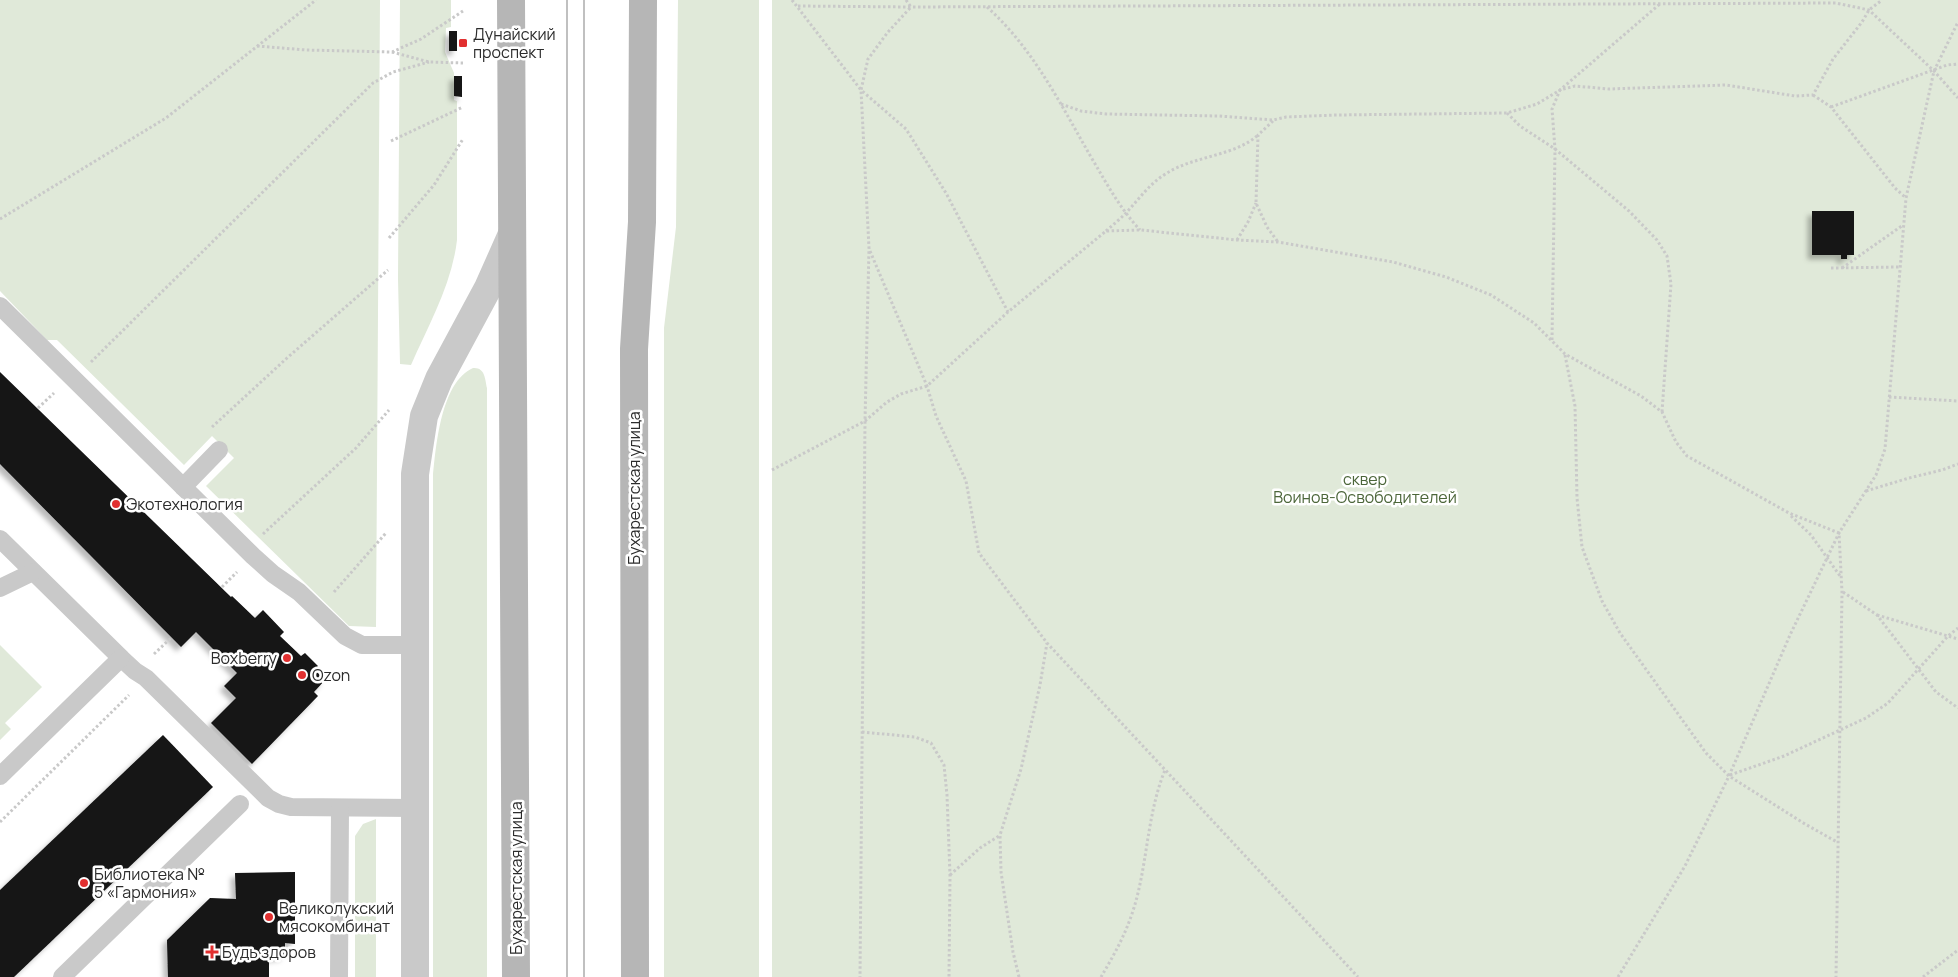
<svg xmlns="http://www.w3.org/2000/svg" width="1958" height="977" font-family="Manrope,sans-serif">
<style>
.green{fill:#e0e9d9;fill-rule:evenodd}
.building{fill:#131313;filter:url(#shadow)}
.lines{fill:none;stroke-linecap:round;stroke-linejoin:round}
.path{stroke:#c9c9c9;stroke-width:3;stroke-dasharray:2.5 2.5;stroke-linecap:butt}
.lane{stroke:#c9c9c9;stroke-width:18}
.street{stroke:#c9c9c9;stroke-width:28}
.secondary{stroke:#b6b6b6;stroke-width:28}
.tram{stroke:#818181;stroke-width:1}
.poi-dot{fill:#e12f2f;stroke:#fff;stroke-width:2}
.labels{text-anchor:middle;dominant-baseline:central;stroke-width:5;stroke-linejoin:round;paint-order:stroke}
.poi-label{font-size:16px;fill:#2c2c2c;stroke:#fff;text-anchor:start}
.park-label{font-size:16px;fill:#4c663a;stroke:#fff}
.street-label{font-size:16px;fill:#2c2c2c;stroke:#fff}
</style>
<defs>
<filter id="shadow"><feDropShadow dx="-4.5" dy="4.5" stdDeviation="2.5" flood-color="#0004"/></filter>
</defs>
<rect width="100%" height="100%" fill="#fff"/>
<g class="green">
<path d="M0,0H380L376,627L349,626L206,486L234,458L212,436L184,465L57,340H47L0,291Z"/>
<path d="M400,0H451V27L446,28L445,52L454,73V100L457,101V240C452,284 429,324 411,365L400,364L398,279Z"/>
<path d="M678,0H759V977H664V328L676,227Z"/>
<path d="M772,0H1958V977H772ZM1812,211H1854V255H1847V259H1841V255H1812Z"/>
<path d="M473,368C485,367 485,379 487,388V977H433V476C436,446 441,382 473,368Z"/>
<path d="M0,645L42,687L5,723L11,729L0,740Z"/>
<path d="M376,819V977H355V836L363,824Z"/>
</g>
<g class="building">
<rect x="449" y="31" width="8" height="20"/>
<path d="M454,76H462V97L454,96Z"/>
<path d="M1812,211H1854V255H1847V259H1841V255H1812Z"/>
<path d="M0,372L231,597L232,596L255,618L263,610L284,632L280,636L301,656L305,653L318,666L315,670L325,680L314,692L318,696L252,764L211,723L236,698L224,686L237,673L196,632L181,647L0,464Z"/>
<path d="M163,735L213,787L14,977H0V890Z"/>
<path d="M295,872V944L285,943V956L269,958V977H168L167,940L210,898L236,899L235,873Z"/>
</g>
<g class="lines">
<g class="path">
<path d="M792,0L861,90L869,248L865,421L860,977"/>
<path d="M906,0L911,7L888,32L868,59L861,90L906,129L946,193L1008,312"/>
<path d="M798,6L911,7L1836,3L1869,10L1934,71L1958,98"/>
<path d="M987,7C1033,48 1061,105 1091,157C1107,184 1119,207 1140,230"/>
<path d="M257,46L306,50L392,52L421,39L463,11"/>
<path d="M392,52L429,62L463,63"/>
<path d="M1813,95L1831,107L1895,188L1906,198"/>
<path d="M1061,104L1081,111L1106,114L1219,116L1273,120L1286,117L1336,115L1507,113L1537,104L1560,90L1661,3"/>
<path d="M1831,107L1947,65L1958,64"/>
<path d="M1507,113L1520,126L1555,149L1629,211L1657,240L1667,256L1671,284L1662,412"/>
<path d="M1273,121L1258,135L1256,203L1267,227L1278,242"/>
<path d="M391,141L463,107"/>
<path d="M0,219L166,118L316,0"/>
<path d="M1106,231C1113,225 1120,219 1126,213C1139,199 1150,183 1167,173C1194,156 1235,156 1258,135"/>
<path d="M389,238L434,185L463,139"/>
<path d="M1237,240L1248,222L1256,203"/>
<path d="M870,251L927,386L936,416L966,481L979,553L1047,643L1358,977"/>
<path d="M1831,268L1899,267"/>
<path d="M1842,268L1903,225"/>
<path d="M1552,340L1555,149L1552,109L1560,90L1575,86L1609,89L1726,85L1795,96L1813,95L1833,59L1862,22L1869,10L1882,0"/>
<path d="M1565,355L1575,406L1577,498L1582,547L1602,601L1620,633L1706,753L1729,776L1805,824L1837,842"/>
<path d="M91,362L373,83L393,72L429,62"/>
<path d="M1889,397L1958,401"/>
<path d="M38,408L54,393"/>
<path d="M212,427L287,358L388,270"/>
<path d="M772,470L865,421L887,402L901,394L927,386L1008,312L1106,231L1141,230L1237,240L1278,242L1393,262L1446,277L1491,295L1534,323L1565,354L1641,396L1662,412L1676,442L1687,456L1789,513L1839,533L1842,592L1836,977"/>
<path d="M1866,491L1909,478L1942,470L1958,464"/>
<path d="M1791,516L1811,535L1840,576"/>
<path d="M263,534L356,448L389,410"/>
<path d="M222,587L237,572"/>
<path d="M334,592L386,533"/>
<path d="M1843,592L1877,615L1936,692L1958,708"/>
<path d="M1877,615L1958,639"/>
<path d="M154,654L172,637"/>
<path d="M862,732L915,737L931,743L944,765L947,795L950,875L949,977"/>
<path d="M1730,775L1784,756L1866,718L1888,703L1948,636L1958,628"/>
<path d="M0,822L129,695"/>
<path d="M950,875L980,848L999,836"/>
<path d="M1019,977L1013,952L1001,872L1000,835L1021,769L1040,685L1047,643"/>
<path d="M1101,977C1111,960 1122,941 1129,922C1148,874 1145,819 1165,770"/>
<path d="M1618,977L1685,866L1729,776L1790,635L1839,533L1876,475L1885,449L1906,198L1934,71L1958,22"/>
<path d="M1923,977L1958,950"/>
</g>
<g class="lane">
<path d="M0,306L253,556L273,574L299,592L345,636L362,645H415"/>
<path d="M183,487L219,450"/>
<path d="M0,539L121,658L135,671L146,678L268,798L279,804L291,807L415,808"/>
<path d="M0,588L33,572"/>
<path d="M0,776L121,658"/>
<path d="M62,977L240,804"/>
<path d="M339,977L340,808"/>
</g>
<path class="street" d="M415,977V474L424,416L439,379L488,288L512,234"/>
<g class="secondary">
<path d="M511,0L516,977"/>
<path d="M635,977L634,349L642,222L643,0"/>
</g>
<g class="tram">
<path d="M567,0V977"/>
<path d="M584,0V977"/>
</g>
</g>
<g class="poi-dot">
<rect x="458" y="38" width="10" height="10" rx="2.5"/>
<circle cx="116" cy="504" r="5"/>
<circle cx="287" cy="658" r="5"/>
<circle cx="302" cy="675" r="5"/>
<circle cx="84" cy="883" r="5"/>
<circle cx="269" cy="917" r="5"/>
<path d="M209.5 944.5h5v5h5v5h-5v5h-5v-5h-5v-5h5z"/>
</g>
<g class="labels">
<g class="poi-label">
<text x="473" y="34">Дунайский<tspan x="473" dy="18">проспект</tspan></text>
<text x="126" y="504">Экотехнология</text>
<text x="277" y="658" text-anchor="end">Boxberry</text>
<text x="312" y="675">Ozon</text>
<text x="94" y="874">Библиотека №<tspan x="94" dy="18">5 «Гармония»</tspan></text>
<text x="279" y="908">Великолукский<tspan x="279" dy="18">мясокомбинат</tspan></text>
<text x="222" y="952">Будь здоров</text>
</g>
<g class="park-label">
<text x="1365" y="479">сквер<tspan x="1365" dy="18">Воинов-Освободителей</tspan></text>
</g>
<g class="street-label">
<text transform="translate(634 488) rotate(-90)">Бухарестская улица</text>
<text transform="translate(516 878) rotate(-90)">Бухарестская улица</text>
</g>
</g>
</svg>
